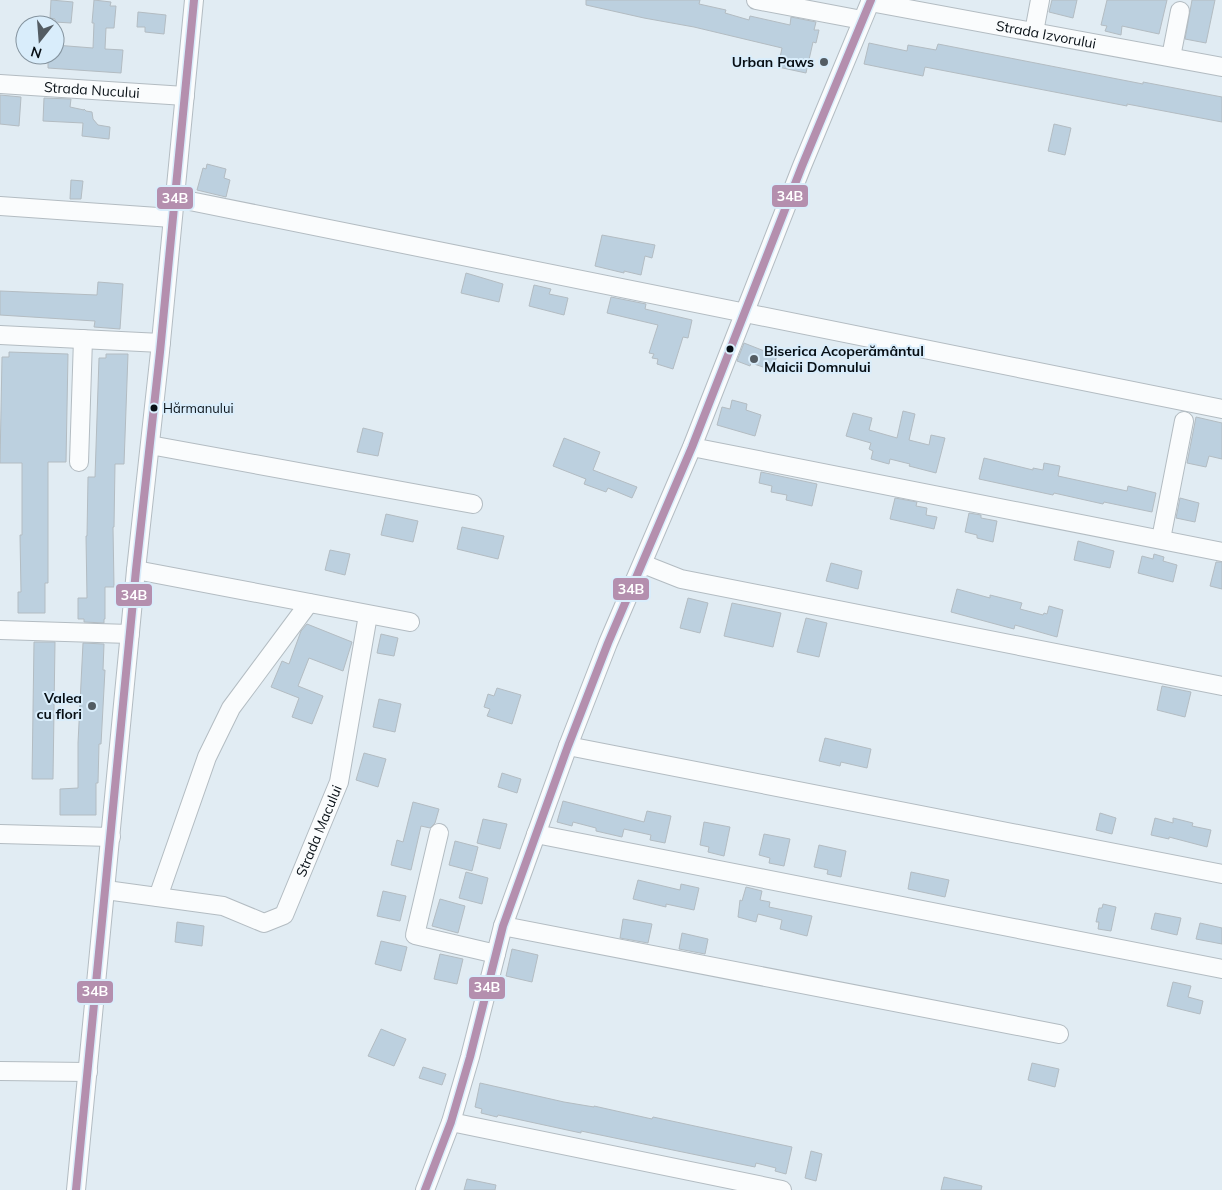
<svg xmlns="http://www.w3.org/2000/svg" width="1222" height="1190" font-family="Mulish,sans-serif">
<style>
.building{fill:#bcd0df;stroke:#b3bcc2}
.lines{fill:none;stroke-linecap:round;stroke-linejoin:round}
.minor-casing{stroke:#b3bcc2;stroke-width:20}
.minor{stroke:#fafcfd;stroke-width:18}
.bus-1-casing{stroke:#d9edfb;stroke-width:11}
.bus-1{stroke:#b48fae;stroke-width:8}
.poi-dot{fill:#535c63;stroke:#d9edfb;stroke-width:2}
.bus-dot{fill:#070f15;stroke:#d9edfb;stroke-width:2}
.labels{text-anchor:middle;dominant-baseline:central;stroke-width:4;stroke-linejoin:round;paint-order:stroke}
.bus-label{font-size:13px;fill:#070f15;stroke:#d9edfb;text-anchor:start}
.street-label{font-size:14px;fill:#070f15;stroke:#d9edfb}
.poi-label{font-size:14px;font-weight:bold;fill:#070f15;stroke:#d9edfb;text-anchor:end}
.line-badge{stroke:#d9edfb;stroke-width:2}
.badge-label{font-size:14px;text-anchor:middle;font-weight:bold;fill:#fff}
</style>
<rect width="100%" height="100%" fill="#e1ecf3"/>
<g class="building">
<path d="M51,0L73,2L71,23L55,22V19L50,18Z"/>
<path d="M94,0L111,2L110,6H116L114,28H106L105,49L123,50L121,73L48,68V55H55V45L93,48L94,23H92Z"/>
<path d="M586,0H700L699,4L726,10L725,13L749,20L750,16L790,25L791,17L816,22L814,30H819L816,43L813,42L806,73L778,67L782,48L694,27L644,18L586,5Z"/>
<path d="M1052,0H1077L1073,18L1049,12Z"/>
<path d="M1107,0H1167L1159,34L1122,26L1121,35L1105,31L1107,26L1101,25Z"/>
<path d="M1192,0H1215L1206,43L1185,39Z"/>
<path d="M138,12L166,15L164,34L145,32V27H137Z"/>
<path d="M869,43L907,51L908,45L936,50L938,44L1143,84V82L1222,97V122L1127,104V106L925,67L923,76L864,64Z"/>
<path d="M0,95L21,97L19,126L0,124Z"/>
<path d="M44,98L71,99L70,107L84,110V109L86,111L92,112L93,119L98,125L110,127L109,139L82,136L83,123L43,121Z"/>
<path d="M1054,124L1071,128L1065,155L1048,151Z"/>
<path d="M207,164L226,169L224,178L230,180L226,197L197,190L203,168L206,169Z"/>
<path d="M71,180L83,181L81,199H70Z"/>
<path d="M602,235L655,245L652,258L645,256L641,275L624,271V273L595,266Z"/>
<path d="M466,273L503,284L499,302L461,293Z"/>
<path d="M98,282L123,284L120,329L94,327L95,321L0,315V291L97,295Z"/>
<path d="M534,285L551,289L549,294L568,298L564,315L529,306Z"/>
<path d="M611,297L646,304L645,309L692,320L688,338L683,337L673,369L657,364L658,359L652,358L654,354L649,353L658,325L607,313Z"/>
<path d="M744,343L777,356L772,370L751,363L750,366L737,361Z"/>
<path d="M9,352L68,354L66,462H48V583H45V613H18V592H21L20,535H22V463H0L2,357H9Z"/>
<path d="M106,354H128L124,464H115L114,527H113L114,587H105V619H104V623L84,622V619H78V598H87L86,536H87L88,477H95L99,358H106Z"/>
<path d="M732,400L747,404L746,410L761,415L755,436L717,425L722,407L730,409Z"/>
<path d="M903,411L915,414L909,440L929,445L931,435L945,438L936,473L909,466L910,464L890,459L889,464L871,459L873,451L869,449L871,443L846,436L853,413L872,418L869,430L897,438Z"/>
<path d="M1196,417L1222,423V459L1209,456L1206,467L1187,463Z"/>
<path d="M363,428L383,433L378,456L357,452Z"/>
<path d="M564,438L600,452L593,470L637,487L632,498L608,488L606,492L584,484L586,479L553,466Z"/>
<path d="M984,458L1033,470V468L1043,470L1044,463L1060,466L1058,476L1127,491L1128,486L1156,493L1152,512L1104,502L1103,504L1054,493L1053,495L979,479Z"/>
<path d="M761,472L817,484L812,506L786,500L787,495L771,492L772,486L759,483Z"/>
<path d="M895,498L917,502L916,506L927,508L926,515L937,517L934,529L890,519Z"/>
<path d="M1180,498L1199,503L1195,522L1176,518Z"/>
<path d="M969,513L981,515V518L997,521L993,542L977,538V535L965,532Z"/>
<path d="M386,514L418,521L413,542L381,535Z"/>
<path d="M462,527L504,536L498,559L457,549Z"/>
<path d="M1078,541L1114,551L1110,568L1074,560Z"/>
<path d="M330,550L350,554L345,575L325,570Z"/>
<path d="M1154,554L1164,557L1163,561L1177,565L1173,582L1138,573L1142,556L1153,559Z"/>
<path d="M1216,562H1222V589L1210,586Z"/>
<path d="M831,563L862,571L858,589L826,581Z"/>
<path d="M957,589L990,598V595L1022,603L1020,609L1043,615L1044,613L1047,614L1049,606L1063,610L1057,637L1015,625L1014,629L951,612Z"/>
<path d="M688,598L708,603L700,633L680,628Z"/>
<path d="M732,603L781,613L773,647L724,636Z"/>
<path d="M806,618L827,623L819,657L797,652Z"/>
<path d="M307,624L352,642L343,671L309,658L298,686L323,696L312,724L292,717L299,698L271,687L282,661L289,664L301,631Z"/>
<path d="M381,634L398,638L394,656L377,653Z"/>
<path d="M34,642H55L53,779H32Z"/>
<path d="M83,643L104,644L103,670H105L101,744H99L98,783H96V815H60V789L78,788V743Z"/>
<path d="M1162,686L1191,692L1185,717L1157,710Z"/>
<path d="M497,688L521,695L512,724L487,716L490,709L484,707L488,694L494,696Z"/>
<path d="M379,699L401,704L395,732L373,727Z"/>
<path d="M825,738L871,749L867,768L841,762L840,766L819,761Z"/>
<path d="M364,753L386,759L378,787L356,780Z"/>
<path d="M502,773L521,779L517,793L498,787Z"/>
<path d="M563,801L644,822L647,811L671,816L665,843L650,840L651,835L624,829L622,837L596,831V828L573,822L572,826L557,822Z"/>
<path d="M413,802L439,809L435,823L430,828L421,826L411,870L391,865L397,840L403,842Z"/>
<path d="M1100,813L1116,818L1112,834L1096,830Z"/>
<path d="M1155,818L1173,823V818L1193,823L1192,826L1211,830L1207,847L1169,837V839L1151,835Z"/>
<path d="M483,819L507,824L500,849L477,843Z"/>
<path d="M704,822L730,827L724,856L708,852L709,847L700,845Z"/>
<path d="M764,834L790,839L784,866L769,863L770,858L759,855Z"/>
<path d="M455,841L478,847L472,871L449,865Z"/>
<path d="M819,845L846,851L841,877L827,874L828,870L814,867Z"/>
<path d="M466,872L488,878L482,904L459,898Z"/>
<path d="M911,872L949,880L945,897L908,889Z"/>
<path d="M638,880L680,890L681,884L699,888L694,910L666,904V907L633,899Z"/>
<path d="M746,887L762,891L760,900L770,902L769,907L812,916L807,936L780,929L782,920L758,914L756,922L738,917L740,900L742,901Z"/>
<path d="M383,891L406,896L400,921L377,916Z"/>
<path d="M440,899L465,906L458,933L432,926Z"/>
<path d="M1103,904L1116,907L1111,931L1098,929L1099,922H1096L1099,908H1102Z"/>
<path d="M1155,913L1181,918L1177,935L1151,929Z"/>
<path d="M623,919L652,924L648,943L620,938Z"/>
<path d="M177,922L204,926L202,946L175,942Z"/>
<path d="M1200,923L1222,928V944L1196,939Z"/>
<path d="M682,933L708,939L705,954L679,949Z"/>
<path d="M381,941L407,947L401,971L375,964Z"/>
<path d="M512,949L538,955L532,982L506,976Z"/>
<path d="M440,954L463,959L457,984L434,979Z"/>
<path d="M1173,982L1191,986L1188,997L1203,1001L1200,1014L1167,1006Z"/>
<path d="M381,1029L406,1039L394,1066L368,1056Z"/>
<path d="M1032,1063L1059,1069L1055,1087L1028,1080Z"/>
<path d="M423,1067L446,1074L442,1085L419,1078Z"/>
<path d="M480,1083L564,1102L594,1107V1106L652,1119L653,1117L792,1147L786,1174L775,1171L776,1168L756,1163L755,1167L581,1131V1133L498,1115L497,1117L481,1113L482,1109L475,1107Z"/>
<path d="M811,1151L822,1154L816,1181L805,1178Z"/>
<path d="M944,1177L982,1186L981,1190H941Z"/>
<path d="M467,1179L496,1185L495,1190H464Z"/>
</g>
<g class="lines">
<g class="minor-casing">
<g id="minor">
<path d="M756,0L862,20"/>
<path id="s1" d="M870,2L1222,67"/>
<path d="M1034,32L1040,0"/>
<path d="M1171,57L1180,11"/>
<path id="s2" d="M0,84L185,96"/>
<path d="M175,198L1222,409"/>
<path d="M0,206L172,218"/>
<path d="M0,335L161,343"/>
<path d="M150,445L473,504"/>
<path d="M692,447L1222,552"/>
<path d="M79,462L83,339"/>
<path d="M1161,539L1184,421"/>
<path d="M643,564L681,579L1222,686"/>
<path d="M136,570L410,622"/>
<path d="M0,630L130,634"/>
<path d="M568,746L1222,874"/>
<path d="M439,833L415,935L496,954"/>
<path d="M0,834L111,837"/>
<path d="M536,834L1222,969"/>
<path id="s3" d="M106,890L223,906L264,923L284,915L339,782L368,615"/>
<path d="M158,897L207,757L231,708L309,603"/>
<path d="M503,926L1059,1034"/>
<path d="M0,1071L88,1072"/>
<path d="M451,1122L782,1190"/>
<path d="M76,1190L136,570L160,352L194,0"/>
<path d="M425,1190L451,1122L470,1057L503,926L568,746L608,643L692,447L802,166L871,0"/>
</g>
</g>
<use href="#minor" class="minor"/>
<g class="bus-1-casing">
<g id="bus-1">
<path d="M76,1190L136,570L160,352L194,0"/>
<path d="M425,1190L451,1122L470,1057L503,926L568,746L608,643L692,447L802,166L871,0"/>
</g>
</g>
<use href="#bus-1" class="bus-1"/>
</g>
<g class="poi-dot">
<circle cx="824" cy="62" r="5"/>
<circle cx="754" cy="359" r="5"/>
<circle cx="92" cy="706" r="5"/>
</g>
<g class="bus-dot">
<circle cx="730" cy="349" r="4.5"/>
<circle cx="154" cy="408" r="4.5"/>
</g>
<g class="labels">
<g class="bus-label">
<text x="163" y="408">Hărmanului</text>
</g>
<g class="street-label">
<text stroke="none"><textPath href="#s1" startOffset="179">Strada Izvorului</textPath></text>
<text stroke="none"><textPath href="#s2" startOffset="92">Strada Nucului</textPath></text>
<text stroke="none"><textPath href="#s3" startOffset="275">Strada Macului</textPath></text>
</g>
<g class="poi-label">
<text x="814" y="62">Urban Paws</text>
<text x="764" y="351" text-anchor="start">Biserica Acoperământul<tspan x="764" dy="16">Maicii Domnului</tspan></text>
<text x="82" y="698">Valea<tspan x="82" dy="16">cu flori</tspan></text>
</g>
</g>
<g class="line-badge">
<rect x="771" y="184" width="38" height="24" rx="5" fill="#b48fae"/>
<rect x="156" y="186" width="38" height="24" rx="5" fill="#b48fae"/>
<rect x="612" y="577" width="38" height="24" rx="5" fill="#b48fae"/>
<rect x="115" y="583" width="38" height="24" rx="5" fill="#b48fae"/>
<rect x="468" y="976" width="38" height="24" rx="5" fill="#b48fae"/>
<rect x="76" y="980" width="38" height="24" rx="5" fill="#b48fae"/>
</g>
<g class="badge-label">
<text x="790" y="201">34B</text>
<text x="175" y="203">34B</text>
<text x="631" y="594">34B</text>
<text x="134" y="600">34B</text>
<text x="487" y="992">34B</text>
<text x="95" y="996">34B</text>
</g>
<g transform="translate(40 40) rotate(197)"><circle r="24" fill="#d9edfb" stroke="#85949f"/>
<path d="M0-4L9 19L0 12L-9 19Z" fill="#535c63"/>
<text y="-8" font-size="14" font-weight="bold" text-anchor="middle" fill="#070f15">N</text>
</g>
</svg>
